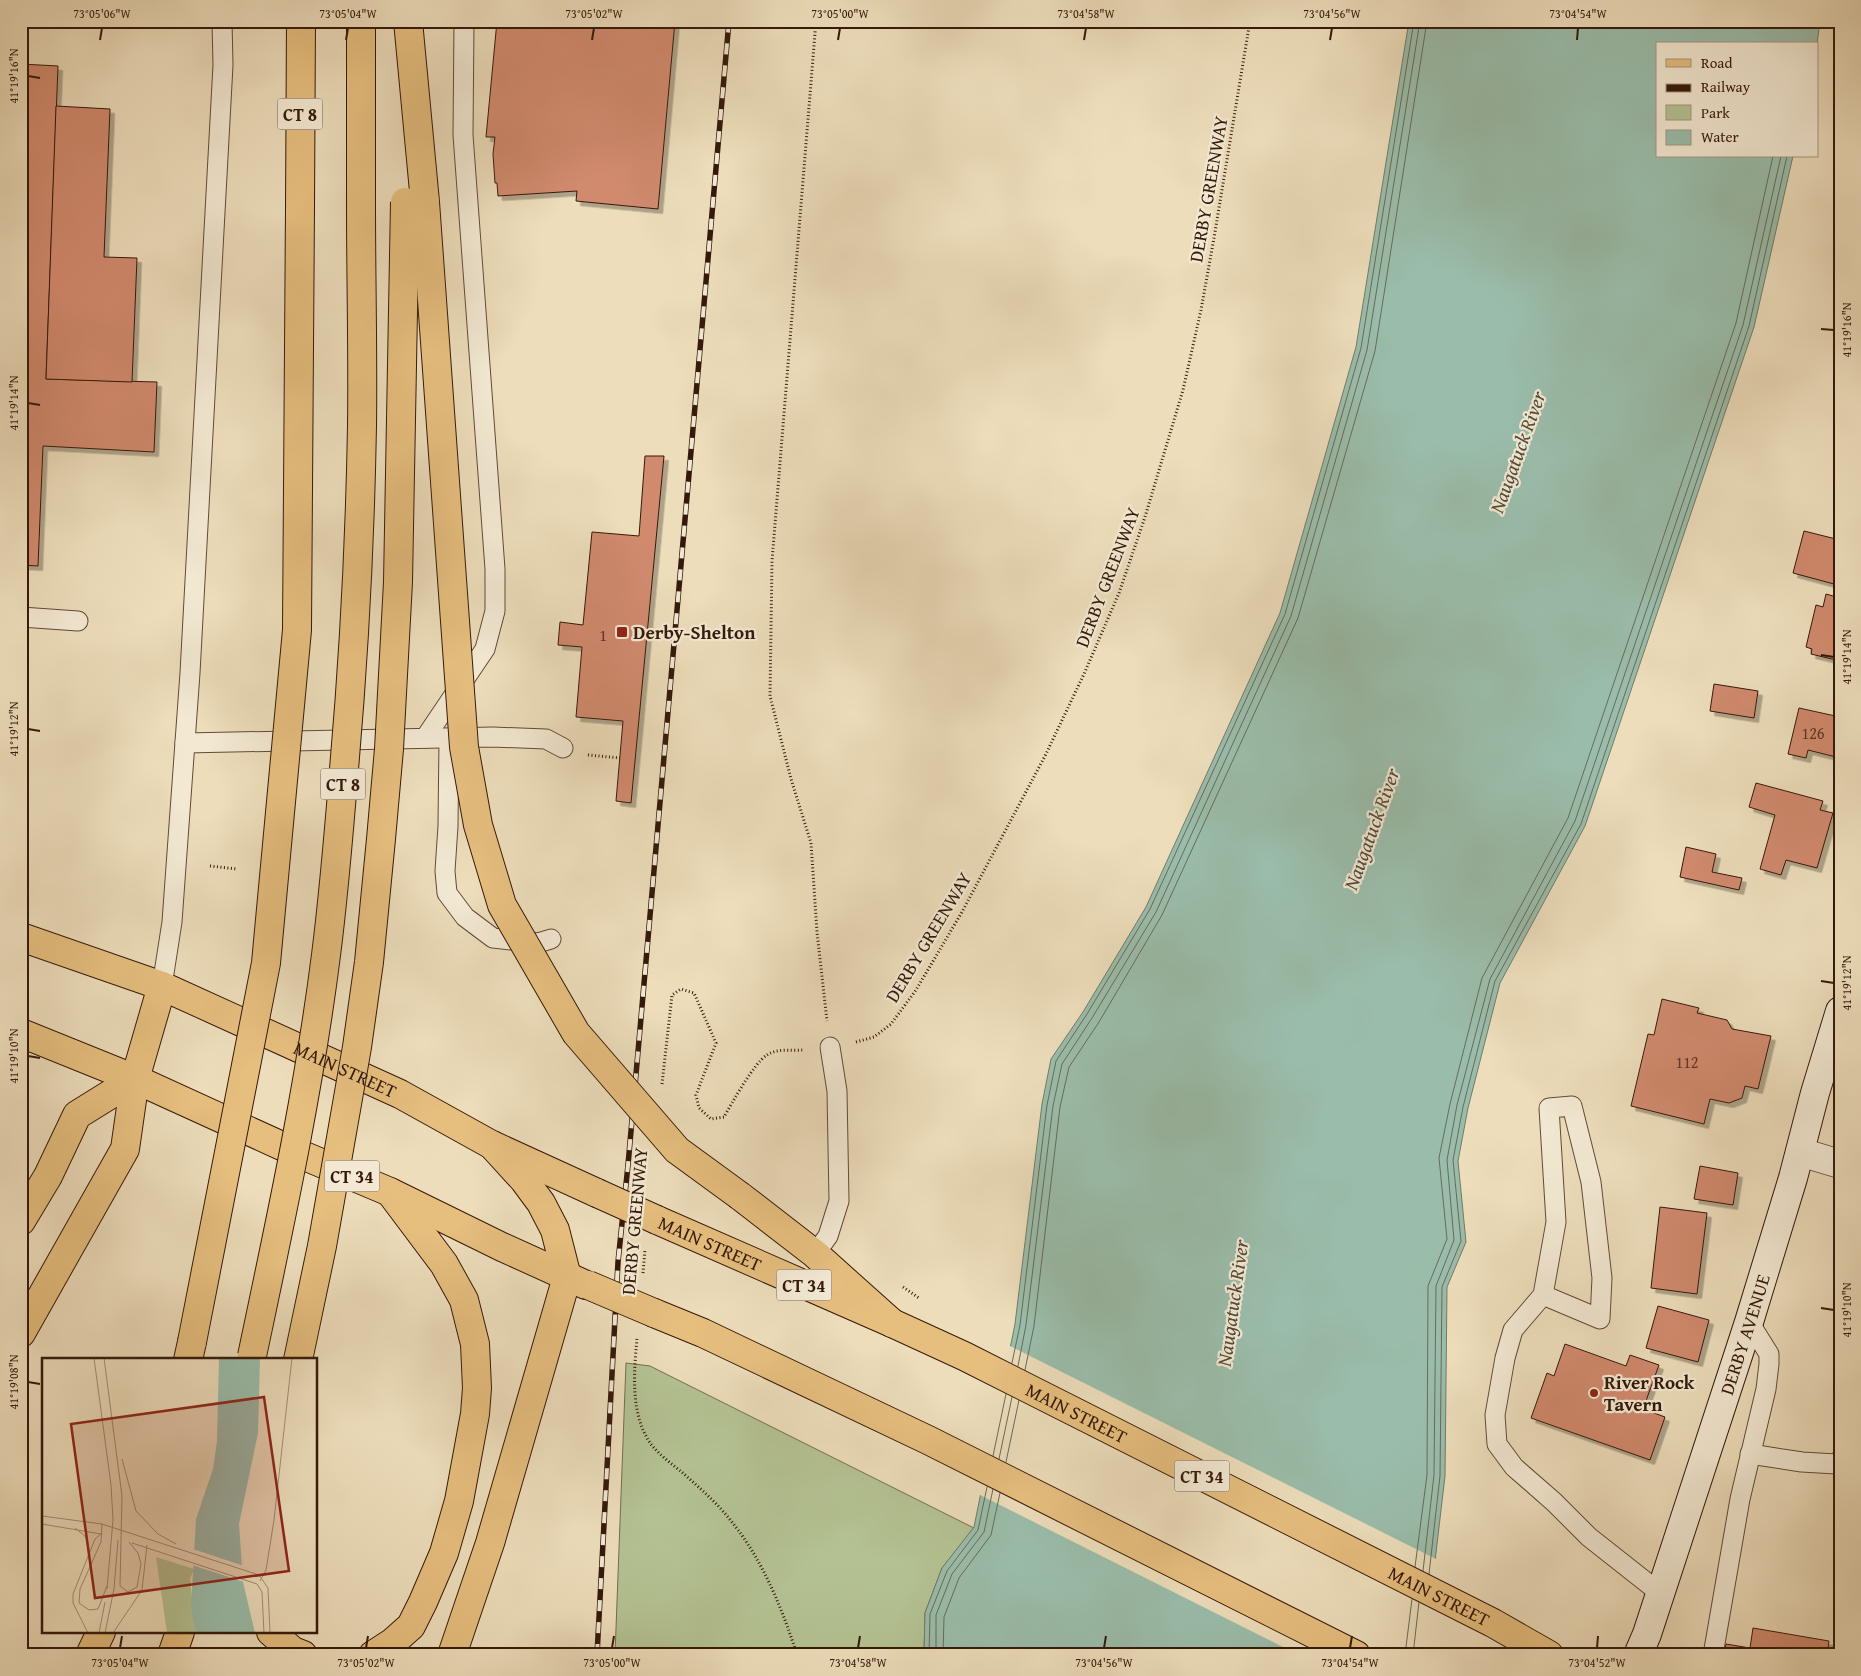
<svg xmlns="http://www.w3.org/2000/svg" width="1861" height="1676" font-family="'Gentium Book Plus',serif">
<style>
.green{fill:#b4c293;stroke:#746e4e}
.water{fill:#9abdab;stroke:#717b6b}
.pier{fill:#edddbb}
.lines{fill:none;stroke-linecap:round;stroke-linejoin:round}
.shore{stroke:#676b5a;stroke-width:1}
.building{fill:#d18a6e;stroke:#34190a;filter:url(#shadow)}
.service-casing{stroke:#624a36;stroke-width:21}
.minor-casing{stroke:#624a36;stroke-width:30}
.secondary-casing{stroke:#34190a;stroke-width:30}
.primary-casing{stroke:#34190a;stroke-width:30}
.trunk-casing{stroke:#34190a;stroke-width:30}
.motorway-casing{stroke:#34190a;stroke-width:30}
.path{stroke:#34190a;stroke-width:3;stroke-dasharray:1 2.5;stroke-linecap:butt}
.service{stroke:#f3e9d3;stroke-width:19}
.minor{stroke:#f3e9d3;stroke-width:28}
.secondary{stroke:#f3e9d3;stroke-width:28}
.primary{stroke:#e6be7e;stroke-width:28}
.trunk{stroke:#e6be7e;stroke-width:28}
.motorway{stroke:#e6be7e;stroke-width:28}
.rail-casing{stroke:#34190a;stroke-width:5.5}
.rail{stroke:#f3e9d3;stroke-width:4;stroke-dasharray:11;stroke-linecap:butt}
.trunk-bridge-casing{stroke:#34190a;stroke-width:30;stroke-linecap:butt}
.motorway-bridge-casing{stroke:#34190a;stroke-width:30;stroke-linecap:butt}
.trunk-bridge{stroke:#e6be7e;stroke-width:28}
.motorway-bridge{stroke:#e6be7e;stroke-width:28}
.ticks{fill:none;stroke:#34190a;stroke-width:2}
.poi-dot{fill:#8f2418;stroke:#f3e9d3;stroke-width:2}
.labels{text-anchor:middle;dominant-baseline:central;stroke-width:4.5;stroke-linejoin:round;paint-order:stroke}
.number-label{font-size:16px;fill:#5b3523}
.shield{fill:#f3e9d3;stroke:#6d5746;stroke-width:1}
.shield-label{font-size:18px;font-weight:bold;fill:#34190a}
.street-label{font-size:19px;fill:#34190a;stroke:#f3e9d3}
.poi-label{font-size:19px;font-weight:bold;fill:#34190a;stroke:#f3e9d3;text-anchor:start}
.water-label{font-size:20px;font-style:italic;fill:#534a3a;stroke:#f3e9d3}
.inset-road{fill:none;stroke:#a38f74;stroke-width:1}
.view{fill:#8f2418;fill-opacity:0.15;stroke:#8f2418;stroke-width:2.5}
.inset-edge{fill:none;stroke:#34190a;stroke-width:2.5}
.neatline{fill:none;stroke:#34190a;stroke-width:2}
.ticks-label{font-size:12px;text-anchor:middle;fill:#34190a}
</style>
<defs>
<filter id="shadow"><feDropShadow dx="4.5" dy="4.5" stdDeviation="0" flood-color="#0004"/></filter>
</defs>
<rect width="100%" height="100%" fill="#edddbb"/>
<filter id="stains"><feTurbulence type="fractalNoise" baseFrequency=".004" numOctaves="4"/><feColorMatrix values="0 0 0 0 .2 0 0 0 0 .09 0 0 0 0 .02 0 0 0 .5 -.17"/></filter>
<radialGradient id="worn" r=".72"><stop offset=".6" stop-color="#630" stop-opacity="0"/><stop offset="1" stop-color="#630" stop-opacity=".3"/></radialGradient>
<path class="green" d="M626,1363L650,1366L974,1528L942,1568L925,1613L924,1655H615Z"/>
<path class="water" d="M1409,21H1820L1817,44H1657V156H1793L1754,327L1585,826L1500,983L1468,1108L1458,1161L1466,1242L1447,1287L1445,1476L1424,1655H924L925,1613L942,1568L974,1527L1015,1324L1042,1104L1051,1059L1083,1012L1146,907L1280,613L1356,347Z"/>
<path class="pier" d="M1008,1345L1438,1560L1426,1655H1299L978,1494Z"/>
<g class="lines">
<g class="shore">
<path d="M1012,1363L1020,1325L1047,1105L1056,1061L1087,1014L1150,909L1285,614L1361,348L1414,21"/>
<path d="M1018,1366L1026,1325L1053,1106L1062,1064L1092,1018L1156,912L1291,616L1367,350L1420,21"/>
<path d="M1025,1370L1034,1326L1060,1107L1069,1067L1099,1022L1162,915L1298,618L1375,351L1427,21"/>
<path d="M993,1456L1006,1394"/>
<path d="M999,1459L1012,1397"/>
<path d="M1006,1462L1019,1400"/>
<path d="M1415,1567L1427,1475L1428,1286L1447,1239L1439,1158L1450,1104L1482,978L1568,818L1736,323L1773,156"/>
<path d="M1423,1571L1434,1475L1436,1286L1454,1240L1447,1160L1457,1105L1490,979L1575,821L1743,325L1781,156"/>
<path d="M1429,1574L1440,1476L1442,1287L1461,1241L1453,1160L1463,1107L1495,981L1581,824L1749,326L1787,156"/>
<path d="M929,1655L930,1614L947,1571L978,1530L987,1487"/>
<path d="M936,1655V1615L952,1574L984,1532L993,1489"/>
<path d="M943,1655L944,1617L959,1578L991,1535L1000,1493"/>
<path d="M1405,1655L1412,1599"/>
<path d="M1413,1655L1419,1602"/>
</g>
</g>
<g class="building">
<path d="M497,21H675L658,209L576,201L577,191L498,196L497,183H495L493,154L495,137H486Z"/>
<path d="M21,64L58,66L46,379L157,382L154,452L43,446L38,566L21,565Z"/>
<path d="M56,106L110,109L104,257L137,258L132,382L46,379Z"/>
<path d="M645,456H664L631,803L616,801L623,721L576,717L582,647L558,645L560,622L583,625L592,532L639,536Z"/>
<path d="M1804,531L1840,540V559L1834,584L1793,573Z"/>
<path d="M1826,594L1840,598V661L1811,654L1812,649L1806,647L1816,605L1823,607Z"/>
<path d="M1714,684L1758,691L1754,718L1710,711Z"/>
<path d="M1799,708L1840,717V758L1808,750L1806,758L1788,754Z"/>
<path d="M1756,783L1823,801L1820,810L1833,813L1817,868L1786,860L1781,875L1760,869L1775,815L1749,807Z"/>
<path d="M1686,847L1716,854L1712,872L1742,878L1739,890L1680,877Z"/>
<path d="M1662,999L1699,1008L1697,1013L1727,1020L1732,1029L1771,1036L1758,1089L1745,1086L1742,1098L1729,1103L1710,1099L1704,1124L1631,1106L1648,1034L1654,1035Z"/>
<path d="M1700,1166L1738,1173L1733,1205L1694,1199Z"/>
<path d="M1660,1207L1707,1213L1697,1294L1651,1288Z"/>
<path d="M1658,1306L1709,1320L1698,1362L1646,1348Z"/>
<path d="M1565,1344L1626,1366L1630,1355L1659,1365L1643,1409L1665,1417L1650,1460L1531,1418L1547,1373L1554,1376Z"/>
<path d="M1753,1628L1829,1641L1827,1655H1724L1726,1644L1750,1648Z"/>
</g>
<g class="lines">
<g class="service-casing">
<g id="service">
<path d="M21,617L78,621"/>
<path d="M425,738L485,649L495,611V569L463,135L464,21"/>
<path d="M449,738L448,826L445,871L447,893L465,917L493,938L538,943L551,939"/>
<path d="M185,743L493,737L546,739L563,748"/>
<path d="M162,986L172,922L190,673L223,65L222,21"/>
<path d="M815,1254L828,1236L839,1201L837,1091L830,1047"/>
<path d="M1543,1295L1556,1222L1549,1108L1572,1106L1591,1182L1602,1278L1600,1319L1543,1295L1513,1330L1505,1358L1495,1415L1497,1444L1514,1467L1554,1502L1589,1537L1660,1593"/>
<path d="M1750,1454L1802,1462L1836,1464L1840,1460"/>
<path d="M1713,1655L1740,1499L1766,1389L1769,1364V1354L1749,1322"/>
</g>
</g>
<g class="minor-casing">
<path id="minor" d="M1800,1152L1840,1164"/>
</g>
<g class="secondary-casing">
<g id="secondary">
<path id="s1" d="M1638,1655L1647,1634L1749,1322L1793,1178L1815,1093L1840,1011"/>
</g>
</g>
<g class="primary-casing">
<g id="primary">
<path d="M21,937L162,986"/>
<path d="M21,1033L135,1079"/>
</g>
</g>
<g class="trunk-casing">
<g id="trunk">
<path id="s2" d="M657,1220L892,1323L964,1356L1493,1623L1549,1655"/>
<path id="s3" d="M586,1285L502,1247L390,1192L295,1152L135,1079L162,986L400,1094L492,1145L597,1193"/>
<path d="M654,1313L703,1333L928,1440L1356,1655"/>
</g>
</g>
<g class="motorway-casing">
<g id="motorway">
<path d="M408,21L425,202"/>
<path d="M361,204V21"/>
<path d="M300,207L301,21"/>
<path d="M740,1196L815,1254L892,1323"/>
<path d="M21,1221L48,1176L77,1115L135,1079"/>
<path d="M21,1333L125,1149L135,1079"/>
<path d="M188,1360L192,1342"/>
<path d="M271,1632L293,1651L303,1655"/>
<path d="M90,1655L101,1632"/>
<path d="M172,1655L180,1632"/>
<path d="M373,1655L393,1642L411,1626L423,1602L444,1553L459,1501L475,1414L477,1388L475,1344L464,1300L444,1264L390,1192"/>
<path d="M452,1655L490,1543L567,1277L555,1230L541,1203L524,1180L492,1145"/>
</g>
</g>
<g class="path">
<path d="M816,21L772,561L770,696L791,779L811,843L817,932L827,1021"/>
<path d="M588,755L620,758"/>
<path d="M210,866L237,869"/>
<path d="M856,1042L874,1037L891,1024L916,990L962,912L1045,756L1084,674L1119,593L1145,517L1183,390L1201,310L1214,238L1250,21"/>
<path d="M662,1084L672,995L681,989L694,993L716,1043L696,1095L699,1108L711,1119L724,1117C732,1103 754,1063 767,1055C777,1048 792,1051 803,1050"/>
<path d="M643,1273L645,1250"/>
<path d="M903,1287L919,1298"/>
<path d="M637,1339C634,1370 631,1408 646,1436C653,1451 671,1463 684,1474C701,1489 718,1504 732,1522C763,1561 782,1608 797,1655"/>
</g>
<use href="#service" class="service"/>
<use href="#minor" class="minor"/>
<use href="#secondary" class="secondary"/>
<use href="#primary" class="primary"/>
<use href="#trunk" class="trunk"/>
<use href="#motorway" class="motorway"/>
<g class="rail-casing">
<path id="rail" d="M597,1655L618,1262L628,1165L729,21"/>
</g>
<use href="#rail" class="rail"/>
<g class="trunk-bridge-casing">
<g id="trunk-bridge">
<path d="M597,1193L657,1220"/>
<path d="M588,1285L654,1313"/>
</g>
</g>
<g class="motorway-bridge-casing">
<g id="motorway-bridge">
<path d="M425,202L464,747L478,825L502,905L576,1033L677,1150L740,1196"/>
<path d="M192,1342L266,963L297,630L300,207"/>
<path d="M252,1356C280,1223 309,1090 326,955C334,893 339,831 344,769C354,655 360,541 362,426C363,352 361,278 361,204"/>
<path d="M298,1360L322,1246L357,1047L369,962L381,839L389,749L398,582L405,202"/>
</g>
</g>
<use href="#trunk-bridge" class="trunk-bridge"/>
<use href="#motorway-bridge" class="motorway-bridge"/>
</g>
<path class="ticks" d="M100,40L102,28M346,40L348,28M592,40L594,28M838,40L840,28M1084,40L1086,28M1330,40L1332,28M1577,40L1578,28M28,76L40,78M1821,329L1834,330M28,403L40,405M1821,655L1834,657M28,729L40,731M1821,981L1834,983M28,1056L40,1058M1821,1308L1834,1310M28,1382L40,1384M120,1648L122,1636M366,1648L368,1636M612,1648L614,1636M858,1648L860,1636M1104,1648L1106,1636M1350,1648L1352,1636M1597,1648L1598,1636"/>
<g class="poi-dot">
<rect x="616" y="626" width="12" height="12" rx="2.5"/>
<circle cx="1594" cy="1393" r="5"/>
</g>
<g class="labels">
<g class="number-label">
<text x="603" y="635">1</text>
<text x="1813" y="733">126</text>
<text x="1687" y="1062">112</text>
</g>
<g class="shield">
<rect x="277.5" y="98.5" width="45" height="31" rx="4"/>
<rect x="320.5" y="768.5" width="45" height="31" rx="4"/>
<rect x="324.5" y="1160.5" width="55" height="31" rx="4"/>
<rect x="776.5" y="1269.5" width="55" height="31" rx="4"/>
<rect x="1174.5" y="1460.5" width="55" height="31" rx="4"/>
</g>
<g class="shield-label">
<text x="300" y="114">CT 8</text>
<text x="343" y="784">CT 8</text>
<text x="352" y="1176">CT 34</text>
<text x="804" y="1285">CT 34</text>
<text x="1202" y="1476">CT 34</text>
</g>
<g class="street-label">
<text transform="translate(1208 189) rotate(-80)">DERBY GREENWAY</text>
<text transform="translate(1107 577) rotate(-69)">DERBY GREENWAY</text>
<text transform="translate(928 937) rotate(-59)">DERBY GREENWAY</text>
<text stroke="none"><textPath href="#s3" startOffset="794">MAIN STREET</textPath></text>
<text transform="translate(634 1221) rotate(-85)">DERBY GREENWAY</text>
<text stroke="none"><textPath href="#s2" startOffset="58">MAIN STREET</textPath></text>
<text stroke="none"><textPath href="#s1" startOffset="338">DERBY AVENUE</textPath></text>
<text stroke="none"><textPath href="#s2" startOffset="462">MAIN STREET</textPath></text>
<text stroke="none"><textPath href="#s2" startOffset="868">MAIN STREET</textPath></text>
</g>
<g class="poi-label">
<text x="633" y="632">Derby-Shelton</text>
<text x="1604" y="1382">River Rock<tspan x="1604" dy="22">Tavern</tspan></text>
</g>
<g class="water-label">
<text transform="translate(1517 452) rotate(-70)">Naugatuck River</text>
<text transform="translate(1371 829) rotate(-70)">Naugatuck River</text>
<text transform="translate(1232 1303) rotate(-82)">Naugatuck River</text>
</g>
</g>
<g transform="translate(42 1358)">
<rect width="275" height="275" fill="#edddbb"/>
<path d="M114,199L152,211L148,221L154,275H125Z" fill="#b4c293"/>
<path d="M177,0H218L216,75L197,166L201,224L213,275H154L149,250L154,161L171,111L175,83Z" fill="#9abdab"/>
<path d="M151,191L202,208V224L150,207Z" fill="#edddbb"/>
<path class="inset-road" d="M52,0L69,127L71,162L65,231M62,0L80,138L78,228L86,234L95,229L99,206L96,195L87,184M80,101L94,153L116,176L134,186M0,158L60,166M0,166L59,176M33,170L44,179L47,195M90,185L215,226L220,234L222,275M218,223L224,212L232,162L250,0M65,228L56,251L47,252L37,245L38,231L59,184L60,166L217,217L226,230L228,275M46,275L31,245V236L53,181L59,176M57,275L63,244M63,275L72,231L76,182M71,275L100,232L105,187"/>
<path class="view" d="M222,39L247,213L53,240L29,66Z"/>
<rect width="275" height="275" class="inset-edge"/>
</g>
<rect width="1861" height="1676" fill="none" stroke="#edddbb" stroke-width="55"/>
<rect x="1656" y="42" width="162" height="115" fill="#f3e9d3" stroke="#a79683"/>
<rect x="1666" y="59" width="25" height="8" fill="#e6be7e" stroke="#a79683"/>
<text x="1701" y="68" font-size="15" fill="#34190a">Road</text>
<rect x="1666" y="84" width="25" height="8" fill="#34190a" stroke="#a79683"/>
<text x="1701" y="92" font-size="15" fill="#34190a">Railway</text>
<rect x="1666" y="105" width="25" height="15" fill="#b4c293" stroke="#a79683"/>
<text x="1701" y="118" font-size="15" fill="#34190a">Park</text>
<rect x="1666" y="130" width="25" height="15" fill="#9abdab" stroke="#a79683"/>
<text x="1701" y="142" font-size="15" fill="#34190a">Water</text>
<rect x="28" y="28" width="1806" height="1620" class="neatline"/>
<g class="ticks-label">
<text x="102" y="18">73°05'06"W</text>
<text x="348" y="18">73°05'04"W</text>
<text x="594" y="18">73°05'02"W</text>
<text x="840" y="18">73°05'00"W</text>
<text x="1086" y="18">73°04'58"W</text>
<text x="1332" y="18">73°04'56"W</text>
<text x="1578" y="18">73°04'54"W</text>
<text transform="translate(14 76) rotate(-90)" y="4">41°19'16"N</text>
<text transform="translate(1847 330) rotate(-90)" y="4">41°19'16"N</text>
<text transform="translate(14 403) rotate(-90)" y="4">41°19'14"N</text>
<text transform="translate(1847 657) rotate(-90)" y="4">41°19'14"N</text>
<text transform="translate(14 729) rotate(-90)" y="4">41°19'12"N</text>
<text transform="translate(1847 983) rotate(-90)" y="4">41°19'12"N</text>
<text transform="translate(14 1056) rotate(-90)" y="4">41°19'10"N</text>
<text transform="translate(1847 1310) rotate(-90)" y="4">41°19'10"N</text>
<text transform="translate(14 1382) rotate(-90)" y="4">41°19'08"N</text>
<text x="120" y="1667">73°05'04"W</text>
<text x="366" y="1667">73°05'02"W</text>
<text x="612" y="1667">73°05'00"W</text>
<text x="858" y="1667">73°04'58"W</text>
<text x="1104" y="1667">73°04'56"W</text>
<text x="1350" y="1667">73°04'54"W</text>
<text x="1597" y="1667">73°04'52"W</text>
</g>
<rect width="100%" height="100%" filter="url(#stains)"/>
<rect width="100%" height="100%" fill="url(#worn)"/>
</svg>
